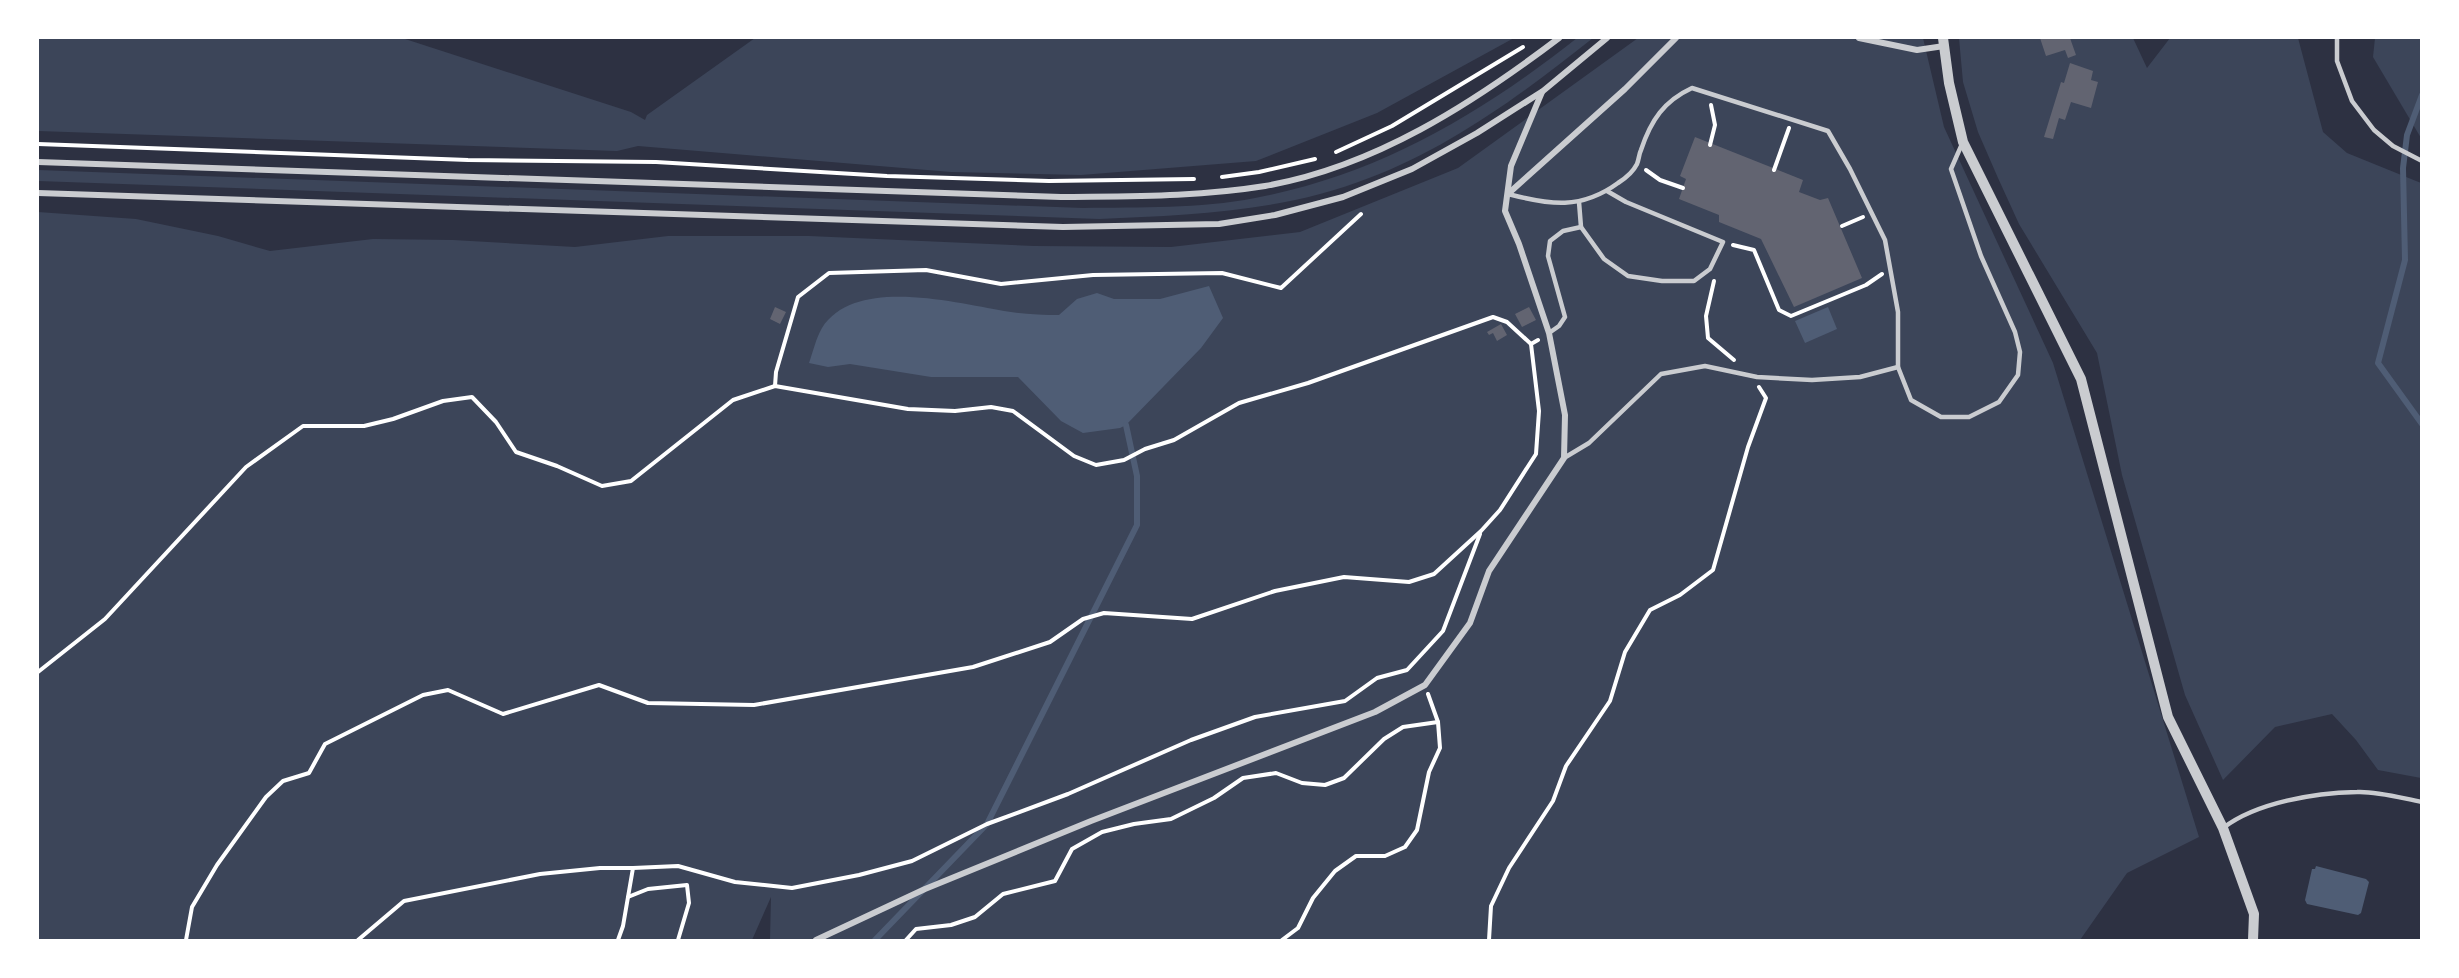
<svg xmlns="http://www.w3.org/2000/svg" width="2459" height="978" font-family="Raleway,sans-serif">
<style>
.green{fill:#3c4559}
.water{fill:#4f5d75}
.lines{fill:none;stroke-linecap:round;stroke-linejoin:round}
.stream{stroke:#4f5d75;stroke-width:6}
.building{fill:#626471}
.path{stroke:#fff;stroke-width:4}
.service{stroke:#caccd0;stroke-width:4.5}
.minor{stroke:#caccd0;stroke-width:6}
.tertiary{stroke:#caccd0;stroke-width:10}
</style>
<rect width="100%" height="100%" fill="#2d3142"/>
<g class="green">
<path d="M38,38H402L631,112L645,120L647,115L755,38H1514L1377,113L1256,161L1081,175L951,172L638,146L617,151L38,131Z"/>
<path d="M1577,38H1593C1525,92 1451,147 1369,178C1283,212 1190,215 1099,219L38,181V170L1083,208C1140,207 1199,209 1255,198C1378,175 1481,114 1577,38Z"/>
<path d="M1638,38H1923L1944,127L2053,363L2199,837L2127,873L2080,940H770L771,897L752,940H38V212L136,219L218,236L270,251L373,239L453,240L575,247L668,236H809L1034,246L1171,247L1300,232L1458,168Z"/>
<path d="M1959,38H2133L2147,68L2170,38H2298L2323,132L2347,153L2421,183V778L2378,770L2356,740L2332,714L2275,727L2223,780L2185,695L2122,475L2097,353L2019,224L1998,178L1978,132L1963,82Z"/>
<path d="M2375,38H2421V138L2373,57Z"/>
</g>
<g class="water">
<path d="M1209,286L1223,318L1201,348L1126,425L1120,428L1083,433L1061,421L1018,377H931L850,364L828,367L809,363C813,352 816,338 822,328C855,276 955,303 1004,311C1022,314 1041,315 1059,315L1077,299L1097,293L1114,299H1160Z"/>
<path d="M1828,307L1837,329L1805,343L1795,321Z"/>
<path d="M2316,866L2366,879L2369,882L2361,913L2358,915L2307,904L2305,900L2312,869H2315Z"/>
</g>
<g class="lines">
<g class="stream">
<path d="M2422,95L2407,135L2403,168L2405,260L2378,363L2422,424"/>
<path d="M875,940L987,824L1137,525V476L1126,425"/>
</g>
</g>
<g class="building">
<path d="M2040,38H2070L2076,55L2068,58L2065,50L2046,56Z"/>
<path d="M2070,63L2093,71L2091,80L2098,82L2091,108L2071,102L2065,120L2059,118L2053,139L2044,137L2061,82L2064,83Z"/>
<path d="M1695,137L1803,180L1799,192L1820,200L1828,198L1862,278L1794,307L1761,239L1719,222V215L1679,199L1686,179L1680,176Z"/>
<path d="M775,307L786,312L780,324L770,319Z"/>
<path d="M1529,307L1536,320L1522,327L1515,314Z"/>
<path d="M1501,324L1507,335L1497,341L1493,333L1489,335L1487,332Z"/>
</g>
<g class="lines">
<g class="path">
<path d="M38,144L468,160L656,162L887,176L1049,181L1194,179"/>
<path d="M1710,145L1715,125L1711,105"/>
<path d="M1336,152L1392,126L1523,47"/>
<path d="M1646,170L1660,180L1683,188"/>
<path d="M1774,170L1789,128"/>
<path d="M1222,177L1259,172L1315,159"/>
<path d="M1842,226L1863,217"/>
<path d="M1733,245L1754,250L1779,310L1791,316L1866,285L1882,274"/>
<path d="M1714,281L1706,316L1708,338L1734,360"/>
<path d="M775,386L776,372L798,297L829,273L926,270L1001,284L1093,275L1222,273L1281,288L1361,214"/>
<path d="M38,672L105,619L246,467L303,426H364L393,419L443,401L472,397L496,422L516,452L557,466L602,486L631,481L733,400L775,386L908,409L955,411L991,407L1013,411L1074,456L1096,465L1124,460L1145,449L1174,440L1239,403L1308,383L1493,317L1507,322L1531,344"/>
<path d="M628,897L648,889L687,885L689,903L678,940"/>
<path d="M186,940L192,907L217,865L266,797L283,781L309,773L325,744L423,695L448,690L503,714L599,685L648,703L754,705L973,667L1050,642L1083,619L1104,613L1192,619L1275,591L1344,577L1409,582L1434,574L1481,531L1500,510L1536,454L1539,411L1531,344L1538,340"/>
<path d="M358,940L404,901L540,874L600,868H633"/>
<path d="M618,940L623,926L633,868L678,866L735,882L792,888L859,875L912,861L987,824L1068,794L1191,740L1255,717L1345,701L1377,678L1407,670L1443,631L1480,534"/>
<path d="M906,940L916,929L951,925L975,917L1003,894L1055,881L1072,849L1102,832L1134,824L1171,819L1214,798L1243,778L1276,773L1302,783L1325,785L1344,778L1384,739L1403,727L1438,722"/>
<path d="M1282,940L1298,928L1313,898L1335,871L1356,856H1385L1405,847L1417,830L1429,772L1440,748L1438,722L1428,694"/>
<path d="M1489,940L1491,906L1509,868L1553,801L1566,766L1610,701L1625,652L1650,610L1680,595L1713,570L1748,447L1766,398L1759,387"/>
</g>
<g class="service">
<path d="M2337,38V61L2352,101L2374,130L2393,146L2422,161"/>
<path d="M1508,194C1550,205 1581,210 1618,183C1626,178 1633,172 1637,164C1639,159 1639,154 1641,150C1651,120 1664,101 1692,88L1828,131L1850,169L1885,240L1898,312V367L1911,400L1941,417H1969L1999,402L2018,375L2020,352L2015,332L1981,256L1951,169L1962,144"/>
<path d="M1579,202L1581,227L1604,259L1628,276L1662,281H1694L1710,269L1723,242L1626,202L1607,191"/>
<path d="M1549,333L1559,326L1565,317L1548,256L1550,241L1563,231L1581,227"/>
<path d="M1564,458L1589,443L1661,374L1705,366L1757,377L1812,380L1860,377L1898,367"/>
<path d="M2223,828C2257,802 2315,793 2357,792C2377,791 2401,798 2422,802"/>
</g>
<g class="minor">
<path d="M1859,38L1917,50L1944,46"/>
<path d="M38,162L1061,197C1129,196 1197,197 1265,186C1374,167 1472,104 1559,38"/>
<path d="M38,193L1063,227L1219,224L1275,215L1343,197L1412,169L1477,133L1543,91L1607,38"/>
<path d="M1509,193L1625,89L1676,38"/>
<path d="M816,940L925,889L1091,821L1375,712L1425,685L1470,623L1489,571L1564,458L1565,415L1549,333L1519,244L1505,211L1511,166L1542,92"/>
</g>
<path class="tertiary" d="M1943,38L1949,83L1963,142L2081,379L2168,717L2223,828L2254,914L2253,940"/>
</g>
<rect width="2459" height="978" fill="none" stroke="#ffffff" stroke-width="78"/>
</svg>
